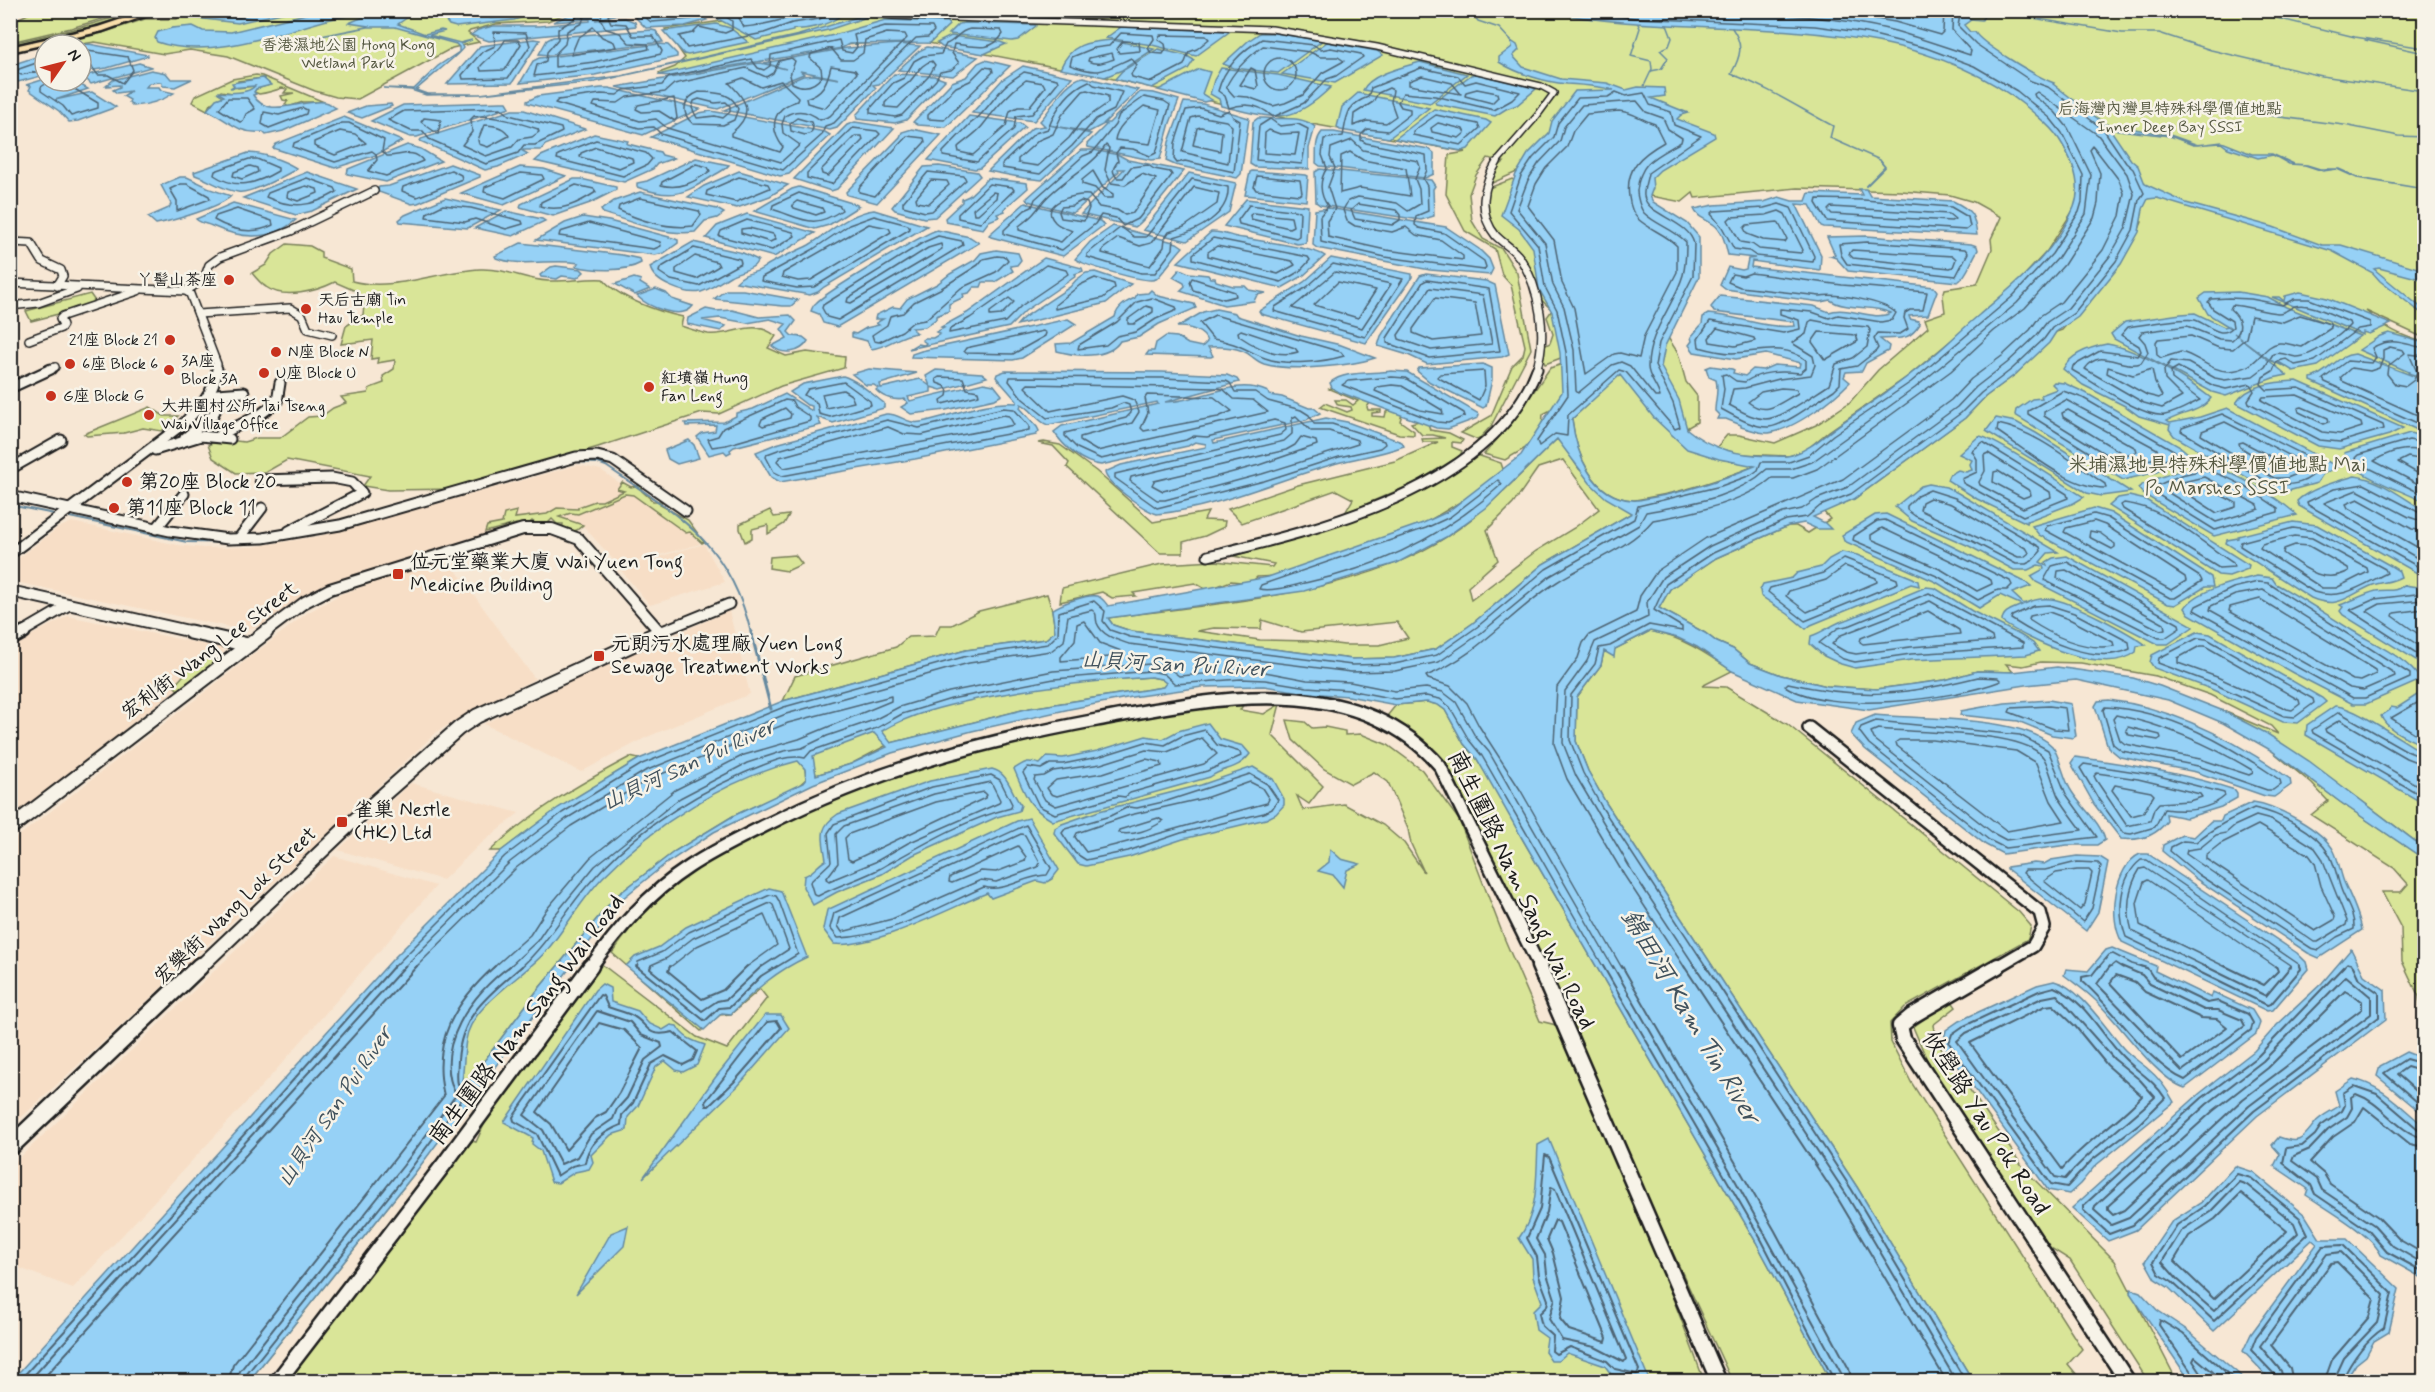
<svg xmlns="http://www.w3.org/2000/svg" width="2435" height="1392" font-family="Mynerve,'LXGW WenKai TC',sans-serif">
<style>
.built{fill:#f7dec6}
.green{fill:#d9e598;stroke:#7a805a;stroke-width:1.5;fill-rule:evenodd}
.water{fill:#96d1f6;stroke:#65899f;stroke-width:1.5;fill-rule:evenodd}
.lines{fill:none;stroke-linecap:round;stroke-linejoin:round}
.shore-far1{stroke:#4d6473;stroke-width:1.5}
.shore{stroke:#4d6473;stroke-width:2}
.stream-far2{stroke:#65899f;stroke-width:1.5}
.stream-far1{stroke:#65899f;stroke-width:2}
.stream{stroke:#65899f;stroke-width:3}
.minor-far4-casing{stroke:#1c1c1c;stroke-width:8}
.minor-far3-casing{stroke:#1c1c1c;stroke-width:10}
.minor-far2-casing{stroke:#1c1c1c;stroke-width:13}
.minor-far1-casing{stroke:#1c1c1c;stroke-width:16}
.minor-casing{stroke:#1c1c1c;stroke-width:19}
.tertiary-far2-casing{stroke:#1c1c1c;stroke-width:14}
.tertiary-far1-casing{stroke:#1c1c1c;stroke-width:17}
.tertiary-casing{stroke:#1c1c1c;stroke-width:21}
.primary-casing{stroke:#1c1c1c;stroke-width:5}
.minor-far4{stroke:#f7f3e8;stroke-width:5}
.minor-far3{stroke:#f7f3e8;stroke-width:7}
.minor-far2{stroke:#f7f3e8;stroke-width:9}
.minor-far1{stroke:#f7f3e8;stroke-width:11}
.minor{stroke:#f7f3e8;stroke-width:14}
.tertiary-far2{stroke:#f7f3e8;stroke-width:10}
.tertiary-far1{stroke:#f7f3e8;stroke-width:13}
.tertiary{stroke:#f7f3e8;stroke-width:16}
.primary{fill:#f9deab;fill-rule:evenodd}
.poi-dot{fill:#c8321e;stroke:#f7f3e8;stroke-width:2}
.labels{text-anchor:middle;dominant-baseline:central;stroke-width:5;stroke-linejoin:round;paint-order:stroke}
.far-park-label{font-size:16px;fill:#555841;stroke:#f7f3e8}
.far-poi-label{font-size:16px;fill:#1c1c1c;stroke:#f7f3e8;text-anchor:start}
.park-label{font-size:20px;fill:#555841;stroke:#f7f3e8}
.poi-label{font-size:20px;fill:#1c1c1c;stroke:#f7f3e8;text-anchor:start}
.street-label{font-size:20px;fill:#1c1c1c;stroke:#f7f3e8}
.water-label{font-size:21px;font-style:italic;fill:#41525d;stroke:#f7f3e8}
.near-street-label{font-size:24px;fill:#1c1c1c;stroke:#f7f3e8}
.near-water-label{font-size:26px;font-style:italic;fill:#41525d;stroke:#f7f3e8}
</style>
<rect width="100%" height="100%" fill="#f7e7d4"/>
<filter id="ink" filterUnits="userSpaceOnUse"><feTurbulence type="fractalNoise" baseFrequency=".0167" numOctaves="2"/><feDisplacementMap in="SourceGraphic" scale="12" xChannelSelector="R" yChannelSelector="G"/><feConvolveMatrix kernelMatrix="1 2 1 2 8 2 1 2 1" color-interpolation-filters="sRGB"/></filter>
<g filter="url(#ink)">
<g class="built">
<path d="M578,465L601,470L692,534L700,544L619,566L585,528L577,524L555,521L526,523L326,584L299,598L262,625L243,630L11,581V564L58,528L72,522L178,545L203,548L252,547L320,536Z"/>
<path d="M704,544L725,582L650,605L619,568Z"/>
<path d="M447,558L535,679L483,704L438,731L11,1127V842L307,613L341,594Z"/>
<path d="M729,611L750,694L647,737L581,772L484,724L557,687Z"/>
<path d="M68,616L222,648L224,652L11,818V646Z"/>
<path d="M411,783L519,813L477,847L443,880L338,850Z"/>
<path d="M334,856L436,886L271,1076L73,1288L11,1265V1166Z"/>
</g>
<g class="green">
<path d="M706,10L2424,11V310H2417L2424,315V338L2366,311C2382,326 2403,337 2424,342V846L2415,841C2351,793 2293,747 2221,710L2278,734L2271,726L2210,695L2156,676L2081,663L2041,662L2023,666L2006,664L2013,672L1977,671L1945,680L1877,689L1827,686L1781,675L1750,663L1733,649L1717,642L1705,633L1659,608L1670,589L1716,558L1788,526H1796L1808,533L1830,519L1823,511L1854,499L1965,418L1985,397L2016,374L2056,332L2062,330C2092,296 2126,265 2142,222L2074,209L2047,251L2008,293L1907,377L1829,431L1806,450L1789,456L1740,454L1716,448L1727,435H1739L1775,443L1816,425L1850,402L1878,370L1928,327L1925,319L1945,312L1943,296L1945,289L1977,284L1992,249L1991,239L2001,217L1974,202L1950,195L1901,191L1797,188L1695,198L1693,193L1682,202L1519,171L1490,184L1487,175L1504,162L1488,158L1476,175L1469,194L1472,221L1483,239L1502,249L1517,273L1531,349L1491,426L1478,440L1461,433L1491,416L1512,366L1523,355L1525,346L1511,285L1502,275L1495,249L1465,231L1446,194L1449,155L1466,152L1306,123L1096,75L918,41L841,45L660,75L659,73L675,67L685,58L665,29L722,21Z"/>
<path d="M34,11H73L60,15L83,18L104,11H129L71,28L11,42V22Z"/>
<path d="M136,11H146L72,32L11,46V43L74,29Z"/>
<path d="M167,11H572L548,21L496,24L470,31L468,33L479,42L452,48L358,99L336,97L315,91L228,56L190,50L164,54L95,42L75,45H49L102,33L145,19H177L178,17Z"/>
<path d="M256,75L262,76L324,102H303L288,107L285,104L288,101L283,100L281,96L294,93H284L287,89L282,88C274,91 267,93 259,94L254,92L256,89L270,85L263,78L238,81V88L255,86C247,96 232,93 221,91L219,93L224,96L210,104L207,110L192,102L195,96L232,79Z"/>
<path d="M1512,179L1516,182L1574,353L1545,364L1538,349L1550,343L1553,334L1547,317L1552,310L1534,293L1526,260L1495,233L1482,196L1489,188Z"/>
<path d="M287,244L310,246L321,252V258L351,269L352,281C393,292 438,271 480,269C506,268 524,280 548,281C566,282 584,278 603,279C618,298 659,312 683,317L681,326C690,329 699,332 708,334C734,337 751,317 776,336L768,348L786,356L807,352L845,357L844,368L781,386L719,414L702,413L598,447L457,489L388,490L363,486L370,476L287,460L266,472L236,473L213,458L208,445L221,439L244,442L257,438H280L308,417L322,416L333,408L346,403L341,397L368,393L370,388L384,383L383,376L394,369L395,360L377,363L378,358L371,359L373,340L341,344L346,326L363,315L364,305L356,297L358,292L335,282C317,291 284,300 266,287C261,284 256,278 252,273L266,265L273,254Z"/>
<path d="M90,294L97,304L31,321L26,311Z"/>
<path d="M1665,333L1678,353L1686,382L1697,396V422L1678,433L1649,370Z"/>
<path d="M1582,358L1563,404L1543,414L1541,439L1505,460L1484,454L1512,423L1550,368Z"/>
<path d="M1621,373L1720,459L1757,465C1722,479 1688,491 1651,497C1645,498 1638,500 1633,500C1592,498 1576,453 1572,419Z"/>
<path d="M1335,386L1371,402L1367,407L1368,410H1381V412L1372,413V416L1385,417L1386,412L1393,410L1402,414L1400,421L1414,431V435L1399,434L1320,407L1325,403L1347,412L1352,410L1351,407L1338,405L1335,400H1346L1353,405L1358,401L1329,389Z"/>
<path d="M150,407L164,416H178L162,431L143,428L124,433L87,436L84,434Z"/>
<path d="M1419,421L1428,423L1430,430L1449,433L1463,440L1461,443L1452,442V447L1462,451L1460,456L1415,483L1345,513L1353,499L1336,490L1242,523L1228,509L1298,485L1395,461L1438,442H1423L1422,439L1445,438L1433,435H1422L1411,423Z"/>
<path d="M1557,439L1563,445L1579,469L1632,513L1543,564L1473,623L1436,649L1394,658L1352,659L1131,631L1113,625L1108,618C1213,603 1358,596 1448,536C1489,509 1521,473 1557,439ZM1563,460L1599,509L1574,528L1536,551L1471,600L1468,587L1498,560L1487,530L1513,504L1538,468ZM1262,620L1301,632L1397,622L1408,638L1379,645H1344L1311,641L1260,640L1197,631L1214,628L1261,629Z"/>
<path d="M1044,442L1060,445L1096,471L1153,522L1208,512L1204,520L1225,521L1224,527L1205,536L1183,542V553H1160L1067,467L1069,463L1053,446L1038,443Z"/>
<path d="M1477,455L1501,463L1504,472L1480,490L1417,528L1281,576L1257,577L1251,583L1231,581L1207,590L1195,583L1133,593L1136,596L1112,598L1102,592L1060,602L1062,588L1162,564L1215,561L1272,567L1274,564L1233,556L1328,529L1419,491Z"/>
<path d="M622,482L631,487L640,485L642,491L653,501H662L660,505L688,520L704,542L702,543L690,532L686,533L633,495L625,494L578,514L571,513L559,517L583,525L577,530L562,535L563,524H557L552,519L547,524L538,525L532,521L526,526L516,524L485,532L487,526L502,523L504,514L517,511L515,518L547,514L557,508L578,509V507L595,501H602L624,491L617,489Z"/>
<path d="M770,510L774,517L789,515L784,524L768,534V525L752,529V538L745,542L740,529V524Z"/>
<path d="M795,555L802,564L787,571L769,568L770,557Z"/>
<path d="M1047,594L1052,610L1055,631L1046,639L966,650L783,701L795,676L896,647L908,637L935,636L940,625H952L979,611Z"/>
<path d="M1650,631C1682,637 1706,653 1732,671L1702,686L1726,687L1787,724L2019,912L2031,926L2028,939L1905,1007L1890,1023L1891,1042L1911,1082L2082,1349L2068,1364L2082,1381H1973L1857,1187L1606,803L1588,771L1576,741L1577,697L1601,665L1604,651L1615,649Z"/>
<path d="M210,654L225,668L180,692L174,686L190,668Z"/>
<path d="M1151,677L1161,679L1167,683L1164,687L1030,708L891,743L851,764L816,775L814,767L799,761L805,769L806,779L797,787L733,816L675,851L615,897L536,992L469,1081H462L460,1111L414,1174L249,1381L184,1382L280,1244L675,783L986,688Z"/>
<path d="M1245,702L1240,710L1264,714L1280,704L1272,735L1323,786L1309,804L1297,796L1303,810L1344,804L1383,825L1404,843L1424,872L1411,844L1408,829L1388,782L1374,772L1351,784L1324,769L1293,740L1287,720L1305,722L1312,728L1325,727L1345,731V735L1361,734L1388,745L1422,770L1459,820L1505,940L1540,1021L1556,1025C1608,1143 1661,1260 1704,1381L269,1382L464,1139L476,1142L490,1112L600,963L697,1037L727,1049L767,998L760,989L731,1014L720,1015L701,1031L612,953L633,925L684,875L727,844L844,790L1075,722Z"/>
<path d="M1427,702L1438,705L1445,710L1464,744L1477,759L1498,793L1523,840L1756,1242L1831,1381H1732L1452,773L1425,741L1387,716L1396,705Z"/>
<path d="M2272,751L2340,802L2424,859V1037L2419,997L2402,961L2401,928L2382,892H2401L2408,884L2394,868L2311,815L2328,801L2312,784Z"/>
<path d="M630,757L639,759L559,808L501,851H490C531,812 581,783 630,757Z"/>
<path d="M1951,1000L1956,1007L1933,1025L1936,1041L2025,1170L2115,1261L2177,1381H2150L2146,1378L2070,1260L2046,1245L1934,1076L1913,1027Z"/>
</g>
<g class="water">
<path d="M449,10L487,11L494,14L491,18L501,17L502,15L496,11H543L514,20L456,27L449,25L440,14Z"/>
<path d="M727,10H829L840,16C829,25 807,30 793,29V31L756,40L711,15Z"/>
<path d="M222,11V10L290,11L238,23L195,18L203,13Z"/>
<path d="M318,11H364C359,16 344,16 335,18C283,31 211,61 157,42L155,38L158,32L172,28L193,26L203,31L231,32Z"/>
<path d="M625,11H695L707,20L685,26L646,28L632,14L621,13L595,20L625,18L635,22L636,26L489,41L471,35L478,30L493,26H539L590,21V19L553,22L578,11Z"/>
<path d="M1543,11H1969L1971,13H1964L1971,20L1964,25L1970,32H1975C1980,43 2039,78 2054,83L2053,84L2105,124L2170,135L2198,145L2222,142L2252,154H2272L2294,164L2307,165L2320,169H2339L2359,178L2424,189L2357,178L2337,169L2323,171L2305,165L2289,164L2273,155L2258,158L2228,148L2221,143L2193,145L2170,136L2110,129L2131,160L2138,166L2145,184L2186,203L2273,227L2322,245H2341L2424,270V280L2379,268L2374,269L2424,310V315L2380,281L2373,273L2332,251L2157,198L2148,199L2143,209L2139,232L2121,264L2078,317L2056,332L2049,343L2016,374L1985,397L1965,418L1854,499L1813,517L1825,523L1831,529H1817L1804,523L1788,526L1716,558L1670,589L1659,608L1705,633L1717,642L1733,649L1750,663L1781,675L1827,686L1877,689L1945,680L1977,671L2013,672L2057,667L2133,678L2160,686L2221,710L2266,733L2309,761L2415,841L2424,846V859L2340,802L2272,751L2223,723L2168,700L2076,680L2026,685L1869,710L1797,700L1732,671L1697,647L1678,638L1650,631L1615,649L1614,657L1604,651L1601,665L1577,697L1576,741L1588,771L1606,803L1857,1187L1973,1381H1831L1756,1242L1523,840L1477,759L1464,744L1445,710L1438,705L1427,702L1396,705L1348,696L1306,693L1264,686L1202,687L1132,697L1070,709L972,731L892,753L813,784L714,832L664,865L622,899L414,1174L249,1381H11L392,960L501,851L558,808L639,759L783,701L966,650L1046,639L1055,631L1052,610C1060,604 1087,594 1097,596C1102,597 1105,602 1108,606L1268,577L1423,523L1447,512L1521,455L1562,392L1560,353L1552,312L1539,289L1533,248L1519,229L1501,215L1516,174L1528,154L1549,133L1552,121L1575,91L1614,90C1599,86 1583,85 1567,84C1545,82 1518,74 1499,62V57L1512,47L1511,41L1517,45L1519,50L1513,56L1523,67L1561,79L1607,83L1626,90L1638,87L1664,88L1665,96L1651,98L1688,113L1681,115L1677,119L1714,133L1715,137L1660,170L1652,178L1653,188L1650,196L1653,202L1687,223L1699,237V277L1665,346L1661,367L1679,400L1687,429C1712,450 1738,455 1770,456C1777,456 1785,457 1792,455C1812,449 1826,433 1843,422C1874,401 1905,380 1933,356C1949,343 1963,328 1979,315C2014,285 2057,252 2074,207C2083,184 2072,159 2059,139C2051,126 2039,118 2028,108C1894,0 1702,44 1543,11ZM1620,375L1654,418L1687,449L1719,459L1755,466C1723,479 1690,491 1655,497C1648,498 1639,501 1632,500C1592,497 1576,454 1572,419ZM1557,439L1590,483L1606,498L1632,513L1543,564L1473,623L1436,649L1394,658L1352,659L1131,631L1113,625L1108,618L1304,591L1397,563L1446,537L1486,508ZM1151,677L1161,679L1166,683L1163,687L1030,708L891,743L882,731C910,714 945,706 977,699C1035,687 1092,681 1151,677ZM874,733L887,747L851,764L816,775L813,756ZM798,761L805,769L806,779L803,783L733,816L675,851L615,897L536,992L469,1081H462C464,1068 464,1051 466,1040C471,1004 526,976 548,949C567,926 582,899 603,877C654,825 727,778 798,761Z"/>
<path d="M385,13L398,17L411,15L398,24L425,34L441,30L445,31L429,35L460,43L472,40L461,44L463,48C460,54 424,82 416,90L427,94H480L621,76L799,35L864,15L870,16L828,30L595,82L481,94L426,95L411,90L383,88L414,89L438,66L459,52V47L456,44L395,27H368L306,39L366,27L368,26L349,23C361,17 370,15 385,13Z"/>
<path d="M885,20L948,22L949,25L930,43L849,44L842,48L671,76L658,75L834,35Z"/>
<path d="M965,23L1035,25L1036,26L1018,40L1012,41L949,34L959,24Z"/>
<path d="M716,24L730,28L748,42L688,55L684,54L663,31Z"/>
<path d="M1121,27L1226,31L1229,32L1196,56L1152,45L1106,38Z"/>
<path d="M652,30L656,31L663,42L549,55L539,54L547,40L553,37Z"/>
<path d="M1260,33H1276L1322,41L1278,73L1234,68L1223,64L1248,41Z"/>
<path d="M951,36L1000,42L1006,44L984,54L942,47L937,43Z"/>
<path d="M534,39L540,40L512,83L447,84L480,46Z"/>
<path d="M1113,40L1154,49L1122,70L1105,77L1060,69C1071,43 1087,42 1113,40Z"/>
<path d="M1327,42L1377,51L1383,55L1335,83L1282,74Z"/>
<path d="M89,44L148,55V56L107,68L81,72V45H77Z"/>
<path d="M660,44L668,45L677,54V57L595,75L520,83L533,61L539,58Z"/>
<path d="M898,44L920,46L879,84L873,85L876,88L837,128L830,130L724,110L803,76L814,75L839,79L835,78L800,71L804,74L801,75L718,109L616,87L752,64L761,63L786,69L764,63L847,48Z"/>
<path d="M927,47L934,48L978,57L953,76L898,70L919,51Z"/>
<path d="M1158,49L1187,56L1194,60L1188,69L1152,88L1115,79L1122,71Z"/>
<path d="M45,54V75L18,82L14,79L11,65Z"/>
<path d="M985,60L1010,66L946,127L918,125L913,122L952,82L966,77L978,63Z"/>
<path d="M1420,62L1467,74L1430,103L1363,90C1371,74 1403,67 1420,62Z"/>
<path d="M139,63L151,67L91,84L83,76Z"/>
<path d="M1023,66L1072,77L1034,121L972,113L1002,80Z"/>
<path d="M1221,68L1278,75L1331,87C1289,128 1272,117 1221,106L1219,99L1210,94L1214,80Z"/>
<path d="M1199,69L1210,72L1202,94L1212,100L1204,102L1158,90Z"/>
<path d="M151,70L166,73L171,79H192L175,87L163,86L161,82L149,83L146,87H159L161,90L174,93C162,101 148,105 133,106L129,102L130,100L123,96L131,91L117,93L113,90L120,87V85L106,86L113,80Z"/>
<path d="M894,74L934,76L945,80L906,120L895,123L857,119L856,115Z"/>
<path d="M1476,74L1533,88L1536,89L1517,105L1506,109L1495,116L1436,104L1435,102L1471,75Z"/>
<path d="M1083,77L1138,90L1104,123H1109L1140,92L1154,93L1179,100L1170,123L1160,159L1151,160L1088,147L1087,144L1106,125L1104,124L1089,132L1049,125L1091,134L1042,180L1024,178L988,171L1032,128L1045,126L1040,121C1052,109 1064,81 1083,77Z"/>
<path d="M263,78L271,85L256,89L254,92L256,94L253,95C268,120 301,99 325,102C331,103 330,105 336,108L283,131L266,135L263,132C238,135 227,119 207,110L216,99L224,96L217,92C228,93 248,94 255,86L230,88L234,86L232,83Z"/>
<path d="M45,79V81H74L88,89L55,100L92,92L116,107L78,121L69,122L59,111L29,90L31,86L26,85Z"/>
<path d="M601,88H609L700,109L643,135L527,103V101L538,96Z"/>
<path d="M1358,93L1429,108L1389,138L1340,130L1337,127L1342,107Z"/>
<path d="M501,102H507L510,107L417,137H410L371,121L403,105Z"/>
<path d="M1184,102L1203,104L1249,118L1241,174L1237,178L1175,165L1166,161L1169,142Z"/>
<path d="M391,104L392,106L362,118L347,113L366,106Z"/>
<path d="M1434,109L1486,120L1491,123L1468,149L1462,151L1395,139Z"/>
<path d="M512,110H524L585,129L545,145L541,150H521L528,154L498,167L485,170L420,141L421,139Z"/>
<path d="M711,111L825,132L830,135L789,174L780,176L651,137L699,113Z"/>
<path d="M969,116L1020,123L1025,127L980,168L975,169L928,160Z"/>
<path d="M344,117L402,141L376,155L335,168L273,148L276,144Z"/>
<path d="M1265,118C1283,120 1301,115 1315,127L1309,148V169L1255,167L1250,164L1253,122L1258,118Z"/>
<path d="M855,122L894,128L837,189L831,191L794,179L847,125Z"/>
<path d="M912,129L941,135L877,203L847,195L846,192L900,137L902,132Z"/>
<path d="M1322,132H1334L1429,149L1434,153V174L1425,178L1320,166L1316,163C1317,153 1314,141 1322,132Z"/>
<path d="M594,134L628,141L627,143L628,144L660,152L662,155L674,158L657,164L653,169L624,182L535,161L541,156Z"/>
<path d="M407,145L421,149L441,161L386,182L347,174L348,169Z"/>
<path d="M1081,150H1093L1119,155L1128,160L1184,171C1175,181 1144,223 1135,227L1081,214L1124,169H1118L1119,171L1076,211L1072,213L1028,201L1026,199Z"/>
<path d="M248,153C263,153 283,160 296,168L295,170C284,176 250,194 238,192C222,190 210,180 195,175L194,172Z"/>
<path d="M696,158L729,165C724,171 719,172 713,176C684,194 673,200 637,187V183L647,181Z"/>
<path d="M450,164L480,175V177L418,203L412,204L376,191L379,187L389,186Z"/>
<path d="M939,166L977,172L980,176L935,217L924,218L895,210L892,207L924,167Z"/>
<path d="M520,167L544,169L566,176L504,205L461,193Z"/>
<path d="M1320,169L1431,180L1435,186L1433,189L1434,216L1421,220L1320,205L1316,202L1315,172Z"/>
<path d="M739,171L788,185L770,196L737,208L688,197L704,186Z"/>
<path d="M1252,171L1306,175L1308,176L1306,201L1245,195L1250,172Z"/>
<path d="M307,172L357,189L312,211L296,215L243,198Z"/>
<path d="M1189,173L1236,183L1229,212L1187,241L1143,230Z"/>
<path d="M180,177H187L206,186L207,188L231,196C221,207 172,221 156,224L148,217L169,208L171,204L161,185Z"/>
<path d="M988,178L1027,183L1028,188L1004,209L1005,211L997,214L999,217L989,221L983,229L946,222L945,218L962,202V199L969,196Z"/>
<path d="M574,179H581L616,187V190L590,203L553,216L520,207L521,204Z"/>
<path d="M799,187L855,204L859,206L829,225L815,229L754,211L792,189Z"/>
<path d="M1859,189H1866L1870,196L1953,201C1973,211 1974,214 1977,235L1824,227L1821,226L1810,205L1796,204L1821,255L1820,270L1752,261L1751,267L1934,287L1937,291L1928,315L1909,316L1910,319L1918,321L1920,324C1908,343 1898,337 1880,339L1889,346L1888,351L1866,363L1862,371L1846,372L1844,377L1850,382C1833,400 1795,429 1769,433C1760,434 1750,429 1741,427V425L1726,419H1717L1719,415L1715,411C1715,400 1719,391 1716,380L1709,377L1706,368L1711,366L1732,369L1734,370L1733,373L1745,376L1753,369L1763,370L1774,365L1800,367L1801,363L1766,354L1736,359L1694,352L1689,345L1692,341L1691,337L1702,324L1703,317L1708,314C1738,316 1766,329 1795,326L1794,322L1714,312L1711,307L1720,296L1814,306L1829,312C1848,305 1873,322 1891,313C1872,304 1847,311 1830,300L1821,302L1725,289L1720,285L1728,267L1742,270L1746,269L1748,259L1755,258L1728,255C1725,243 1723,231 1713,224C1705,219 1697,217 1694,209L1714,205L1764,202L1779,197L1792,201H1806L1809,193L1862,195Z"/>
<path d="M640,192L717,209L724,213L717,218L705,221L695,232C664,236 632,222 603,213L601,210L614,201Z"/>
<path d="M445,198L501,210L468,228L400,222L399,220L405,215Z"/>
<path d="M1246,199L1308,206L1306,243L1297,244L1224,226Z"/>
<path d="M233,203L296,220C270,242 241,239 212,226C206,223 201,224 196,219Z"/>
<path d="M1025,203L1100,221L1104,225L1063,256L991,237L989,235L991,233Z"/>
<path d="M1328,208L1446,227L1479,249L1489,259L1493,269L1490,275L1430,270L1317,248L1313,245L1315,210Z"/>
<path d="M874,210L927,226L824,287L818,292L810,295L736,282C747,270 754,275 763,268C777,258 794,253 809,245C829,233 849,213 874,210Z"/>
<path d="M506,211L542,219L545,221L513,236L475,228Z"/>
<path d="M747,214L815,233L774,257L706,238L717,226Z"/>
<path d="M583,217L609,221L673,238L678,240V243L664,253L655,255L536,240L565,223Z"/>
<path d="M1113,226L1177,243L1183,247C1177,253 1159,278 1156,279C1147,284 1084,265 1075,259L1090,242Z"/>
<path d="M937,230L970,237L979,243L837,327L823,323L819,314L811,311C812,308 813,305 816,303C826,292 925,233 937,230Z"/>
<path d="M1211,232C1223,231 1231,237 1243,238C1261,241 1312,247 1325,256L1303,276L1282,288L1178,262Z"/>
<path d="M1867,236L1971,244L1977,246L1978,250C1971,260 1968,275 1958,282L1848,271L1836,258L1830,256L1835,255L1827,237Z"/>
<path d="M693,242L743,253L758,260C755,264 756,265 752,267C746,271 737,272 730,276C721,281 712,289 701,292C686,295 653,283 650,267Z"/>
<path d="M521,243L622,255L640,259L641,263C625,272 594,271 576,266L579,263C552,258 522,268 496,258L495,256Z"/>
<path d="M996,250L1018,253L1021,260L1017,265L1010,266L1013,271L995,282H983L981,287H974L969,293L963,294L964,297L949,304V311L936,316V319L925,327L912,328L917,333C900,334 887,348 871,349L867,341L852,337V333L856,334L866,328L879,325L876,323L883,319H875L876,315L893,307L900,308L907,299L937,284L950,274L975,260L981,253Z"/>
<path d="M1044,258L1082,268L1083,271L1075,274L1076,276L1069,281L1025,311L1009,327L909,349L917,344L924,345L926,343L922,340L925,338H933L940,334L936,332L944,328L941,327L967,313Z"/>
<path d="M1331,258L1412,274V277L1366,343L1261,314L1259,311L1304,282Z"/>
<path d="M556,266L581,269L584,272L577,278L562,276L557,279L541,277L540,275L551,267Z"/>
<path d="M1180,269L1189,273L1208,275L1210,278H1215L1216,281L1233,286H1245L1249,290L1266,293L1257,295L1254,301L1224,305L1180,291L1185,286L1184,283L1173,277Z"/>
<path d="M1095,272L1131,284L1106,303L1017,325L1023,318L1070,287L1076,280L1086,273Z"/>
<path d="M1426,274L1486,281L1495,285L1509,354L1502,357L1427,364L1408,355L1378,346L1381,336L1420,276Z"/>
<path d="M634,278L641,280L640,283L650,289L635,295L615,284Z"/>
<path d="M656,289L666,293L672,299L693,306C682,321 648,307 637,296Z"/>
<path d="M726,290H743L798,300L791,306H783L714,299Z"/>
<path d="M1151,290L1158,296L1194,304L1196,308L1159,324L1139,337L1120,341C1108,360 1075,356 1057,351L1056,344L1071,343L1115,317C1117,307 1126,302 1135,298L1137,294L1148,293Z"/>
<path d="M2238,292L2268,297L2286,307L2360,336L2318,366L2293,371L2277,361L2283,366L2270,360L2234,333L2287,375L2273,378L2226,396L2212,392L2114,339L2111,334L2125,322L2181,314L2195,313L2224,327L2228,326L2231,328L2208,314L2199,298L2206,293Z"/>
<path d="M2300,292L2327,298L2391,324L2369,334L2363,332V335L2272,297H2279L2284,301L2285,296Z"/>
<path d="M706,309L716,311L732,310L759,317L790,315L796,321L788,332L792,336L803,337L808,341C801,353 783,356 772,346L787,338L781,329L786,324L770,319L747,323L720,318L702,320L726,326L721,331L687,324L688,318Z"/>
<path d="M1216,309L1235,313L1237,316L1301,336L1341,345L1375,358C1351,366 1291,372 1264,364C1258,362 1254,358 1251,356C1241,347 1220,346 1208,347L1213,356L1211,357L1146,355L1149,351H1154L1156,343L1166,336L1177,337L1188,344L1202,347L1207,342C1205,332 1190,326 1177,327L1203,312Z"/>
<path d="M1068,319L1076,324L1022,358L1013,360L911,357L912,354L921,351Z"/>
<path d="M2389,333L2424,343V378L2408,373L2409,372L2359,350L2380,336Z"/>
<path d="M2107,344C2136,348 2188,380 2211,398C2201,412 2183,412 2167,421L2170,423L2200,417L2227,408L2338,467L2323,474L2317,483L2288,491H2271L2174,436L2169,429L2170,425L2139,416L2125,406L2083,385L2063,369C2071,353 2091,347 2107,344Z"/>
<path d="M2355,354L2424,380V433L2311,381V378C2328,374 2336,355 2355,354Z"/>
<path d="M1483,364L1492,368V380L1486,406L1483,408L1430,382L1417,371L1419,368Z"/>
<path d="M869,369L917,373L880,384L881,388L920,379L930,386L926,376L936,370L982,373L987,377L941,390L931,387V392L908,397L910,401L984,383L994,385L1002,395L995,399L946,410L911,414L901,407L908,403L905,399C895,401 883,398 876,390L878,388L874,385H866L852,374Z"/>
<path d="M1005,371L1162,372L1227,375L1237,379L1239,382L1165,402C1200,402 1234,376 1268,392L1269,395L1282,397L1309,408H1314L1320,413L1306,420L1213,440L1214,443L1326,418L1347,422L1402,442L1404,446C1383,454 1362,457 1341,462C1281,478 1219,508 1157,514C1146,511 1105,483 1105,472L1121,465L1206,447V444L1195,442L1188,446L1101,465C1082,463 1064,447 1054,432L1062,426L1158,404L1157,402L1048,425C1037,422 1032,408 1021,404L1020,408L1037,427L1039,431L1036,435L915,459L780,482L771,477L756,452L776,444L886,414C900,413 907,425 921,422C953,416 983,401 1016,403L1017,401L996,377L997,374Z"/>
<path d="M1391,371L1407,372L1479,414L1478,418L1448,429L1436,428L1339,392L1332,388L1330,383C1344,370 1373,374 1391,371Z"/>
<path d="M843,376C857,380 872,394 884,403V408L833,423L817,417L821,425L734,447L730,450L731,452L727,454L724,451L709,455L697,437L702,433L715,431L716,425L686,426L685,423L724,422L736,416V413L753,409L785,394L812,411V406L807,405L790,392L803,384Z"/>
<path d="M2297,381L2403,428L2389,435L2339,449L2318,446L2236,403C2248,384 2276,382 2297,381Z"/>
<path d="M2054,382L2064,383L2086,393L2182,448L2190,455L2176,463L2166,464L2157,472L2123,480L2015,415L2016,410L2032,399L2042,398L2041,395L2057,389L2052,384Z"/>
<path d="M1996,418L2016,422L2036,433L2131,492L2101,496L2087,493L1986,431Z"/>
<path d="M2410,433L2424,437V502C2405,491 2350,475 2344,453Z"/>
<path d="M1979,436C1992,436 2066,486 2084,497L2074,503L2027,521V523L1977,499L1947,480L1949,475L1958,470L1966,472L1972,470L1970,464L1972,460L1959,454Z"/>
<path d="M689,440L694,445L699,458L677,464L668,459L665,450Z"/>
<path d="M2202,464C2225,466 2279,498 2297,515L2214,536L2143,494L2138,488C2145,480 2190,468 2202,464Z"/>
<path d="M2355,476C2380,479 2403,498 2424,510V577L2299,506L2297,501C2309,489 2338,481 2355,476Z"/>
<path d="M1929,484L1946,487L1958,493L2058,552L2048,553L2040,562L2047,566L2046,562L2053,558L2067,556L2190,624L2193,627L2168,644H2158L2036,582L2031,576L2044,569L2043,566L2038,565L2028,570H2014L1969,546L1912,521L1895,507L1921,486Z"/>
<path d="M2129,496L2146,500L2249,565L2248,569L2229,576L2218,575L2109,506L2118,498Z"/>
<path d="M2094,508L2111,513L2211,577L2213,587H2205L2175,605L2168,604L2039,535L2032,526Z"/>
<path d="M1886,514L2027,583L2031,586L2012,593L2024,604C2032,600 2042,598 2051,599C2071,601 2130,633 2146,645L2137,646L2136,652C2105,677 2030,641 2002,622C2002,611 2013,609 2022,605L2000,595L1979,608L1936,582L1844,541L1842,535L1875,515Z"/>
<path d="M2293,522L2317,525L2391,566L2399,571L2401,577C2392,582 2383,582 2373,585C2348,595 2339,610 2311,598L2226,543L2227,540L2238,538V536Z"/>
<path d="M1842,552L1857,555L1913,578L1918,581L1919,586L1911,584L1811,625L1806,629L1788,614L1761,596L1760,590L1763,584L1792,578L1797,573L1821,567L1829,559Z"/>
<path d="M2257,576L2272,578L2276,584C2302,598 2327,615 2353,631C2376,645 2406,657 2421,680L2366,704H2353L2293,673L2189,614L2185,608C2196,590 2237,581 2257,576Z"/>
<path d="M2404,585L2424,588V665L2343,615L2340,611L2343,607L2340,605C2352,601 2364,594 2376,591C2387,589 2395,593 2404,585Z"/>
<path d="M1926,587L1935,588L1972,611L2020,635L2033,643L2039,651L2026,655L1911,660L1855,668L1841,664L1824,656L1810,644L1811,636C1825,632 1834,622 1849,619Z"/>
<path d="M2197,632L2210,634L2322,698L2326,702L2298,723L2283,722L2211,689L2154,668L2150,662L2152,655Z"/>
<path d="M2424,693V746C2411,739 2387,731 2381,716L2390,710L2391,707L2397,708L2417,695Z"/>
<path d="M2049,700L2071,704L2076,736L2073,738L2052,735L2018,721L1960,715L1961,711L2005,703Z"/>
<path d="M2109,700C2174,708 2237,741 2290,779L2291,785L2274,797L2265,796L2196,772L2120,757L2108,747L2095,706L2098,701Z"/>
<path d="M2335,706C2353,705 2405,743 2424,753V804L2306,735L2307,725Z"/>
<path d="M1875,715C1916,719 2025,716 2052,746C2060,755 2063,779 2072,792C2082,808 2100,821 2105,840L2097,845H2067L2003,854L1986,845L1865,749L1851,734L1856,723Z"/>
<path d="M1208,723L1220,739L1243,746L1250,754C1237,771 1226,766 1210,777L1053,821C1027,806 1026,796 1014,769C1026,762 1026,760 1040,764L1047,757L1063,758L1097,751L1146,736L1163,739L1178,731Z"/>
<path d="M2075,757C2129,764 2183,773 2235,790L2237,793V798L2221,807L2186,818L2166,814L2167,821C2156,836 2139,841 2121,839L2094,804L2071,763Z"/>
<path d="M1253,767L1273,779L1284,799V805L1276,814L1266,819L1183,839L1129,857L1086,866L1078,864L1054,833L1055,828L1062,824L1099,811L1201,785Z"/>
<path d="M992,769C1009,773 1011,793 1021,805L1019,811L997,817L913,855L882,874L837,892L813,905L803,887L804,876C813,873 817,865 826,860C823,838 817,828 838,814L930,781Z"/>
<path d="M2253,802C2276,805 2323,830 2334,851C2339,861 2340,872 2344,882C2351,898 2359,913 2362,930L2319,958L2308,953L2196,879L2162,851L2163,845L2182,835L2194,837L2211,821H2221L2223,816Z"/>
<path d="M1029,818L1059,870L1052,879L1045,883L1037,881L991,898L987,893C950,908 873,949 834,944L823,929L827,910L1017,821Z"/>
<path d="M1330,849L1341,859L1360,864L1347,870L1343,887L1333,875L1318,871L1329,862Z"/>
<path d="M2140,854H2148L2297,953L2306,962L2308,969L2273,1010L2267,1011L2122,942C2108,919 2114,866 2140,854Z"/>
<path d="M2077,856L2100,857L2108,862L2098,912L2086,931L2007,869V867L2034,863L2044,864L2051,860Z"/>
<path d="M769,888L781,891L807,957C776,971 755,990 731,1014L722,1013L704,1030L626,966L635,957L659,947L686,927Z"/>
<path d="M2112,948L2156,966L2155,971L2211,998L2213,992L2252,1010L2260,1023L2256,1034L2185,1088C2155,1078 2119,1022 2094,999C2085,990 2074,983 2064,975L2066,969L2088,971L2106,950Z"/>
<path d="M2351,949L2364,975L2385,990L2386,1019L2257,1116L2136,1230L2108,1241L2072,1208L2199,1094L2254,1051L2277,1025L2322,983Z"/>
<path d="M2054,981C2080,987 2106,1029 2123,1048C2130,1056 2140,1062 2148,1069C2159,1078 2167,1089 2174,1102L2095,1166L2080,1184L2069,1194L2048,1190L1943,1045L1946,1030L1959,1021L2037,985Z"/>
<path d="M602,984L610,988L611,1002L638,1011L648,1023L663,1030L671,1025L677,1026C683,1038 694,1041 705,1045L697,1065L683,1072L676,1070L665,1061L656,1067L638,1106L628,1117L627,1130L611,1135L591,1155L593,1162L589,1169L575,1172L558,1183L551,1182L541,1151L532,1144L533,1138L504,1122L595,990Z"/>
<path d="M765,1015H781L789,1028L738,1086L643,1178L715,1078Z"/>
<path d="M2406,1052L2424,1059V1115L2377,1076L2380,1066Z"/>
<path d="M2353,1079C2382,1085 2402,1108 2424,1126V1279L2381,1255C2373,1235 2325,1208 2306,1195L2308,1189L2274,1166L2280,1154L2272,1145L2279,1137C2301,1145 2302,1139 2315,1123C2320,1116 2332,1111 2339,1106L2335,1091Z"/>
<path d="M1549,1139L1648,1377L1645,1381L1611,1374L1605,1366L1567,1353L1558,1361H1551L1545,1352L1547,1338L1536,1330L1533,1311L1542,1302L1533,1277L1532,1259L1519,1238C1539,1211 1536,1177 1538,1145Z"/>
<path d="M2235,1166L2253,1172L2305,1215L2320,1239H2347L2399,1289L2389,1332L2374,1341L2366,1356L2356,1364L2345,1381H2272L2243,1351L2251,1334L2317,1244L2312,1240L2214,1331L2168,1287L2155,1279L2145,1261L2172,1221L2202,1202Z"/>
<path d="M628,1226L624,1246L576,1294L611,1233Z"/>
<path d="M2131,1289L2140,1292L2157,1310L2187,1330L2247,1381H2190L2130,1293Z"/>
</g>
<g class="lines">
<g class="shore-far1">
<path d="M209,10L211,14L239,17L267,10"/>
<path d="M579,10L576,18L558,29V39L547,52L546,61L537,65L534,76L594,69L661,54L662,51L653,36H633L626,24L611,23L608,16L612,10"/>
<path d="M586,10L582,23L567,31L565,44L555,54V67L594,62L649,49L648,44L629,43L620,33L606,29L601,20L602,10"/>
<path d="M636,10L651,22L692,19L693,10"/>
<path d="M717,10L732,21V30L725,33L699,27L693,33L679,36L687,48L764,33L792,23L820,19L832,10"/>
<path d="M730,10L738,16L744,27C771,25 793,16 819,10"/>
<path d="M1634,10C1717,13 1816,10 1895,31C1920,38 1945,47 1970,55L1971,51L1952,30L1953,10"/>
<path d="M1823,10L1895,22L1940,35L1943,32L1944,10"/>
<path d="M885,26L932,27L934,31L928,37L916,38L872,81L869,87L834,123L825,126L822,135L783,170L661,134L654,127L639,128L555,103L558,100L601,94L617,95L624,90L662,85L669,77L751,59L758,68L764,70L770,66L771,55L839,40L842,51L852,53L857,47L854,35Z"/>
<path d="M593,27L602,37L614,42L616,47L571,55L578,38Z"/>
<path d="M970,29L1001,30L1003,34C991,53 974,46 954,44L952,53L959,63L951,70L940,72L936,80L902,115L895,117L870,113V109L893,83L904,78L914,61L923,56L941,54L946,44C956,41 958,31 970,29Z"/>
<path d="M494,32L526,33L530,46L508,78L463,79L462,75L482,52L495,46Z"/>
<path d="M887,33L905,34L907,38L830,116L820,120C809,111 798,108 785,116L782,124L783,133L800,145L781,162L667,128L656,119L640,121L593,106L595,102L618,103L627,97L665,92L674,84L746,68L766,77L773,73L779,61L791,58L795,61L790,75L792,83C804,89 814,87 822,76L821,68L810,58L811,54L831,48L841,60H853L863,53L865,40Z"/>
<path d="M1121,33L1153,35L1154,39L1148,48L1151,53L1163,54L1166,49L1165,44L1158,39L1160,35L1206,36L1209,39L1197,49L1189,52L1184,65L1151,82L1132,77L1131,74L1137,65L1131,58C1103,71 1100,76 1070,65L1072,57L1094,48L1109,46Z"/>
<path d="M1262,39L1314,45L1321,50L1331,48L1361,54L1363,57L1336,76L1327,79L1304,103L1273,117C1260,104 1246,102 1229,108L1225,96L1218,91C1224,68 1242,50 1262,39Z"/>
<path d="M505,40H518L521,44L505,70L481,71L480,67C489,56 499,53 505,40Z"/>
<path d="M1123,41L1139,42L1140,51L1119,53L1117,49Z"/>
<path d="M1263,46L1310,52L1320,57H1338L1344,61L1322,73L1303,95L1285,103L1273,106L1248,97L1234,96L1226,87C1234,70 1248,57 1263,46Z"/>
<path d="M81,50L128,57L133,70L123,83L108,75H98L92,67H81"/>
<path d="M1112,53L1114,59C1105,62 1097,66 1088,61L1089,58Z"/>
<circle cx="1280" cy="74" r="16"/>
<path d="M45,60L19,69L17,72L21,75L45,70"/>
<path d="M932,61L935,65L929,76L898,108L885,107V103C892,95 899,90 907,84C916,77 919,64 932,61Z"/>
<path d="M831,66L855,70L857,73L825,108L807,103L806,98C823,93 827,83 831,66Z"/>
<path d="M984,67L992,68L993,72L944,120L928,119V115L956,87L970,81Z"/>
<path d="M1251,68L1255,70L1258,86L1256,89L1240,85Z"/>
<path d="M1421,68L1458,76L1465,84L1476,81L1520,92L1512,100L1494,110L1435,96L1403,93L1398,102L1401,107L1410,109V114L1388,131L1367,129L1361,135V140L1366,143L1426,155L1427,170L1423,179L1427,186L1428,211L1416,216L1415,225L1419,228L1444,233L1484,261L1486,267L1484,270L1385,257L1321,242L1320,216L1328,206C1319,194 1319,180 1327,168L1322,155L1324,139L1343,136C1347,116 1346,105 1368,97L1371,88Z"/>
<path d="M1024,72L1057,79L1058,82L1032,114L1016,116L1014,129L977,162L943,156V152L971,123C981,118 995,96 1004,87C1010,81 1017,77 1024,72Z"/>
<path d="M1422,76L1452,83L1461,94L1409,85V81Z"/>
<path d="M743,78L761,87L781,81L798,97L797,101C773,108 768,127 783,147L780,152L731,136V133C755,114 747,100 729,83Z"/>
<path d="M1026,80L1043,83L1045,87L1029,107H1018L1010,111L1006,126L973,155L959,152L958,147C966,140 977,133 983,125C996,108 1008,93 1026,80Z"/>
<path d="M50,81L41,87V91L63,106L71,116L98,108V103L73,88L71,81"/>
<path d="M1089,81L1094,85L1122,92L1114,110L1096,119L1072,146L1040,174L1002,168V164L1035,133L1048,129C1056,108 1068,90 1089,81Z"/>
<path d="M1389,88L1393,90L1391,102L1396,116L1386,123L1367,121L1353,126L1354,114L1373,102L1378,93Z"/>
<path d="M1477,89L1497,93L1498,97L1492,103L1465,96L1466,92Z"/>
<path d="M1087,90L1108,96V103L1081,122L1069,138L1038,166L1018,163V159L1039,140L1053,134L1062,115L1083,91Z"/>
<path d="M699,92C715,93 732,91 738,109L734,120L723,125L693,124C680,113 683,98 699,92Z"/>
<path d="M1616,92L1626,96L1644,93L1650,105L1671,112L1674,125L1701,136L1648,173C1647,180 1643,190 1644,196C1647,216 1689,220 1694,244L1693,276L1659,343L1655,366L1673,403L1680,427L1675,429L1626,372L1619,370L1568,415L1567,436L1555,434L1539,446L1537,441L1568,395L1566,352L1557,310L1545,287L1538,245L1509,211L1521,176L1533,158L1554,137L1558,123L1578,98L1608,97Z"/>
<path d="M1144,97L1164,101L1170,105L1156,153L1150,156L1133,149L1120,148L1116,153L1118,161C1113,168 1111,171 1117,178H1123L1131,167L1148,165L1154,169L1170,172L1172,175L1139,218L1123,226L1116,218L1101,215L1095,224L1062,250L1004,234V230L1025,210L1032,207L1035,199L1083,156L1093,152L1115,125L1119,115Z"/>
<path d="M228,98H247L255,109L246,114L243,121L240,122L219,109Z"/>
<path d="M674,98L677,118L675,121L659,111L642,112L636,109L638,105Z"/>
<path d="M699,99L715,103L726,102L730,106V112L723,118L715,116L697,118L692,108L694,101Z"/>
<path d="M1637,101L1646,112L1663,118L1668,129L1682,138L1681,142C1657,156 1640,160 1637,191C1637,197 1640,208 1644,213C1656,225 1674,229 1686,242C1686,253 1686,264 1683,275C1674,306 1648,332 1648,367C1648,378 1658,386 1660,397H1655L1630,366L1621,362L1612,365L1578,393L1576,391L1574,350L1564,307L1553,285L1545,243L1517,209L1528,180L1539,163L1560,141L1564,127L1582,105Z"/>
<path d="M1144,106L1160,110L1150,144L1115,140C1117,125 1133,115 1144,106Z"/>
<path d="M303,108L307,110L306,114L269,128L262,124L264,112L279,115Z"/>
<path d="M501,108L509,115L561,128L562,132L535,145H524L518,153L486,164L429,139L423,131H411L388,120L404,111Z"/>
<path d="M1200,108L1219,114L1229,110L1233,117L1240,121L1234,172L1185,161L1177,163L1174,159L1175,143L1186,110Z"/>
<path d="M1619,111C1634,112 1641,120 1655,124L1664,142C1641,155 1625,168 1629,197C1630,205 1632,213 1638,219C1650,230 1666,234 1677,246V272L1644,336L1639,358L1620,353L1614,354L1586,374L1574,308L1562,283L1554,240L1528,206L1536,184L1546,168L1567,147L1573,131L1587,114Z"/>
<path d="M1436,115L1478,124L1480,128L1461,145L1413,135V131Z"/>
<path d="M474,116C497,116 516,122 538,129L539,132L532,137L519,139L512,147L486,156L462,145L472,132L471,119Z"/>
<path d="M1198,116L1226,121L1232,126L1228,163L1182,152L1191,118Z"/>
<path d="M424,118L441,120L438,134L421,122Z"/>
<path d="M797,118L811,122L813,128L811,133L805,135L791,131L790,123Z"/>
<path d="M1270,119L1280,126L1298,124L1308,129L1302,164L1256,160L1259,126Z"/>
<path d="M342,123H349L384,140L382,151L387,156C401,156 414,148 423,161L386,176L368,171L377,160L376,154L372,151L335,162L293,147L294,143Z"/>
<path d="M1438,123L1463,129L1465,133L1459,138L1432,132L1431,128Z"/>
<path d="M484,125C493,125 505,127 509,136L488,147L479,144L478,140Z"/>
<path d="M1201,127L1222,132L1220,151L1193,145L1197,128Z"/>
<path d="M853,128L877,131L880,134L832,184L807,178V173Z"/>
<path d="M1269,130L1280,134L1299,133L1295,155L1264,153L1265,133Z"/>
<path d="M340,131L355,134L366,143L335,155L314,146V142Z"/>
<path d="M855,136H862L863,140L828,176L822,174L821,170Z"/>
<path d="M907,136L924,138L925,142L875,196L859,192V188Z"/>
<path d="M596,140L646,153L652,159L647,165L623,176L557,159L558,155Z"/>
<path d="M1352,140L1363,150L1418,161L1420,167L1415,179L1419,189L1420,204L1408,211L1397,203L1358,197L1348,201L1343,210L1347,221L1355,226L1392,232L1406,227L1416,235L1441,240L1463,256V260L1386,250L1328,237L1327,221L1335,209L1328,187L1335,168L1330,157L1331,148Z"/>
<path d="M1106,145L1109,148L1105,170L1111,183L1125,185L1142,174L1156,179L1133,213L1125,215L1117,210L1099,207L1089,195C1076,193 1037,203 1055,222C1060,227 1066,228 1072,231L1061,242L1019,230V226C1032,216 1033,215 1042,203C1060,180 1091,169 1106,145Z"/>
<path d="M596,147L632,158L633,162L619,168L580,157L581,153Z"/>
<path d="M1350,152L1363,160L1406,168L1410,196L1360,188L1340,193L1341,156Z"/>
<path d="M249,159H257L278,168V171C256,184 236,190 214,175L215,171Z"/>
<path d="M696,164L708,167L710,171C695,182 680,190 661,185L662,182Z"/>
<path d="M250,166L257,168L258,172L242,179L233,176L234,172Z"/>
<path d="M451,170L461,175L462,179L417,197L402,191L403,187Z"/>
<path d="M1093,171L1103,188L1113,194V198H1104L1095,188L1082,184V180Z"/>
<path d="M928,172L964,176L966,180L932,211L925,212L903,206V202Z"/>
<path d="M521,173L542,175L544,179L505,198L484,192L485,187Z"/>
<path d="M1257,176L1300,180L1302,193L1299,195L1256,190L1254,187Z"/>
<path d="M739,177L768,184L770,188L736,202L706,195L707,191Z"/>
<path d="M307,178L335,188L337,192C311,207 293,209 266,197L268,193Z"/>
<path d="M1192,179L1228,187C1230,215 1197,231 1174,237L1173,249L1155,273H1141L1087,257V254L1121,227L1134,237H1146Z"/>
<path d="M931,180L947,181L949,185L928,204L917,202L916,198Z"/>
<path d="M181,184H187L209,196L210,199L177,211V201L170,189Z"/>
<path d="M989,184L1012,187L1014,190L980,223L958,218V214Z"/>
<path d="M576,185L594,189L596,192C579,203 560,213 540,206L541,202Z"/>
<path d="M306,186L317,189L318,193L298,201L287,197L288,192Z"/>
<path d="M1194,187L1219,193L1217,204L1184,227L1169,232L1165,238L1164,247L1150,266L1102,253L1103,249L1118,238L1140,246L1151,243Z"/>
<path d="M993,192L997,193L996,198L978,214H974L973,209Z"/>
<path d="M799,193L840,206L842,210C812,230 804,219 772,209L773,205Z"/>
<path d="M640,198L699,211L701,215L693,226C667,229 641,221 618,210L619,206Z"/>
<path d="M1817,199L1864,200L1951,207L1968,217L1970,227L1966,230L1827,221L1816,203Z"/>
<path d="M797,201L822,208L824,212L816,215L794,208L792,205Z"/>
<path d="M1081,201L1087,203L1089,208L1084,221L1061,218L1059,212L1061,207L1072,206Z"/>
<path d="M1358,204L1396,210L1400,215V220L1392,225L1355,219L1351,210Z"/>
<path d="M1779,204L1791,208L1814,256L1813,262L1756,256L1749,251L1734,249L1722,227L1711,214L1714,211L1764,208Z"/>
<path d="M443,205L471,208L522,221L523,224L506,229L475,219L465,222L426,217L427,213Z"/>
<path d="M1249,205L1300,211L1299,236L1296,238L1239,224L1238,220Z"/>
<path d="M1831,207L1949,214L1955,219L1951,221L1832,214L1828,210Z"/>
<path d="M237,209L272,221L273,225C253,235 233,231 214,220L216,216Z"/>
<path d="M1779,211L1785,214L1803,250L1801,253L1759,249L1752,244L1740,242L1728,220L1731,217L1766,215Z"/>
<path d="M1253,213L1291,217L1293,226L1289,228L1251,219L1250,215Z"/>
<path d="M874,216L908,225L910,229L814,287L797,288L761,281L762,277L812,250L849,225Z"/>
<path d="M747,220L793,232L795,236L772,250L719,236L721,231Z"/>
<path d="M1778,222L1787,239L1785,242L1763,240L1747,234L1744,228L1747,225Z"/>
<path d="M589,223L660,242L661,246L654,249L559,236L560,232Z"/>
<path d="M869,224L889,228L891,232L811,280L798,281L782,277L783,273Z"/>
<path d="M749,228L773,234L776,239L770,242L741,233V229Z"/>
<path d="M938,236L962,241L963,245L838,320L827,317L822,308L823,305L924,242Z"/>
<path d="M1213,238L1308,257L1310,260L1300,271L1281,282L1193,259V254Z"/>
<path d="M1867,242L1965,249L1968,253L1956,276L1847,264L1841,255L1839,244Z"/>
<path d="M941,244L942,249L933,255L851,303L847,302L848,298L928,248Z"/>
<path d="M1217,246L1292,261L1295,265L1278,274L1208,256V252Z"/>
<path d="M694,248L740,259L741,263L699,286L671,280L659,272L660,268Z"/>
<path d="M1852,250L1953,256L1956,259L1953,267L1950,268L1853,258L1849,254Z"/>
<path d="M695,256L717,262L719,266L697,279L676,273V269Z"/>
<path d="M997,256L1006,257L1008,260L996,272L961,288L925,320L913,322L902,331L879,342L874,341L872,335L887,325L890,316L903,313L914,302L940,289L978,265L983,259Z"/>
<path d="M1333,264L1403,279L1365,337L1274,311L1275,307L1307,287Z"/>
<path d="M1046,265L1066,270L1068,274L1021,306L1005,322L949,333L950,329L970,318Z"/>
<path d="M1335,272L1391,284L1362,328L1292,308Z"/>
<path d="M1751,273L1842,285L1927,292L1923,310H1910L1905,313L1904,318L1908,329L1900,334L1878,333L1874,339L1878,348L1876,351L1857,366L1841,369L1840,384L1834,390C1818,400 1787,425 1769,427C1753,428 1735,416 1721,409L1724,389L1722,375L1726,374L1736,381L1745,382C1761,371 1781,371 1800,373L1806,368V360C1783,342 1758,353 1732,353C1721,353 1710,350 1699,347L1698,339L1710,321L1783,333L1800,329L1799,320L1780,314V309L1812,312L1829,318L1838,315L1881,322L1892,320L1896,313C1884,301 1836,293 1820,296L1740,287L1728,282L1732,274L1743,276Z"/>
<path d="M1095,278L1114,284L1115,288L1103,298L1055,309V305L1080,285Z"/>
<path d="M1192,278L1235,292L1236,296L1224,299L1193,290L1190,282Z"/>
<path d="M1427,280L1489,289L1500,351L1429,358L1387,343V338L1423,282Z"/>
<path d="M1338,282L1376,290L1358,318L1314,305Z"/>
<path d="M1430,288L1483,295L1492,344L1431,350L1399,339L1398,335Z"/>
<path d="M1009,298L1014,302L1001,315L990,316V312Z"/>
<path d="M1152,298L1176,307L1177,310L1156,319L1136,332L1117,336L1106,345L1078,349L1079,345L1117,322L1137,302Z"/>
<path d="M1435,298L1475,303L1481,336L1433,341L1413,333V329Z"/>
<path d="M2229,298L2251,299L2282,305L2294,299H2309L2370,322V327L2358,329L2315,361L2295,365L2286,359L2277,361L2273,371L2263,377L2261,384L2267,390L2299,388L2383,425L2384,429L2340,442L2320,440L2249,403L2248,400L2254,391L2250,384L2226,389L2214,386L2178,367L2171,371L2172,379L2200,400C2189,405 2177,413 2165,415C2144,419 2092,381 2072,370L2073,366L2100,351L2138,356L2141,351L2139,346L2121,335L2128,327C2142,325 2184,317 2195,320C2208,324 2220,340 2233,327L2232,321L2213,309L2208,302L2211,299Z"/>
<path d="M2232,305C2248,306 2262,312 2278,313C2286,313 2289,308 2295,306C2311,302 2334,316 2349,322L2350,325C2341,335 2310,358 2296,357C2287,356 2283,351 2273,354L2265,367L2253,376L2225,380L2215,378L2188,363L2171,361L2164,370L2165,380L2182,397L2162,408L2144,403L2085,369C2100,346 2121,370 2141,363L2148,352L2145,343L2139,336L2142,332L2187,326L2219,339L2232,340C2244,330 2241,318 2230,309Z"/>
<path d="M1146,306L1153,308V312L1134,324H1128V319Z"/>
<path d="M1215,315L1341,352L1344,356C1324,362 1286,366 1265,358C1246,350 1235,342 1213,339L1200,323Z"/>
<path d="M2300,315L2330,324L2331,328L2302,347C2294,346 2287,342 2279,343C2260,346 2260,370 2228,371C2211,371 2197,356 2181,352L2161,358L2157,355L2156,342L2158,339L2191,336L2219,348L2233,349L2246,338L2251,316L2283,322Z"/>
<path d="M1812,320L1833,324L1868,327L1870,330L1867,347L1853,358L1836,364L1829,385C1814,394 1782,419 1765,419C1752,418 1741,411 1729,405L1733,389L1745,388L1779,379L1811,375L1815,365L1813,356L1792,343L1806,334L1809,322Z"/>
<path d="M1717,328L1754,338L1755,341L1735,346L1710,342L1709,338Z"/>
<path d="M1241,330L1295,348L1298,352C1278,358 1255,347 1239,336L1238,332Z"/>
<path d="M1043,331L1046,333L1045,336L1013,354L966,353L964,351L966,348Z"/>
<path d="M1819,332L1856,335L1858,341L1825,360L1812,342Z"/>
<path d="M2424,348C2404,344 2391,336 2372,348L2376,357L2372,363L2347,361L2323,379L2325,382L2424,426"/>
<path d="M2424,356L2409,354L2417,372L2414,380L2406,386L2395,384L2387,374L2388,366L2405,353L2403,350L2390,347L2383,350V359L2379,368L2370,371L2351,368L2340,378L2342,381L2424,418"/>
<path d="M2108,367L2133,375L2152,369L2155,383L2162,396L2159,398L2147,395L2107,373Z"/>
<path d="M1484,371L1485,386L1479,400L1437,377L1440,374Z"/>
<path d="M939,377L963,378L967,389L978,391L979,395L942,404L941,400L947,396L948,391L945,386L937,383L936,379Z"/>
<path d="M1010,377L1163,378L1226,381L1230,383L1235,392H1255L1268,401L1301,410L1309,415L1314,424H1332L1384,441L1385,444L1380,448L1339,457L1264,481L1157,508L1115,478V474L1280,435L1286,430L1285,423L1274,420L1207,437L1194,436L1186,440L1101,459L1077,448L1065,436V433L1126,418L1131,413L1129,405L1123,403L1111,408L1047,418L1023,399L1009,381Z"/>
<path d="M1392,377L1405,378L1464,413L1465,416L1448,423L1437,422L1342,385L1348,381Z"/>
<path d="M844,382L870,401L871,405L830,417L819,414L817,403L804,395L808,389Z"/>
<path d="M1028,384L1215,388L1223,389L1234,399L1253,400L1268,412L1097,451L1080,441V437L1132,423L1139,412L1134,400L1122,396L1050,411L1025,387Z"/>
<path d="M1392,385L1402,386L1442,410L1443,414L1420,410L1375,391L1377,387Z"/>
<path d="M1781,388L1796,389L1798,393C1779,403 1767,417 1748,402L1761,392Z"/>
<path d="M843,390L851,395L854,402L826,408L822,394Z"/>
<path d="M2063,391L2083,398L2175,451L2176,455L2151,466L2124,474L2028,414V411Z"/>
<path d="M1147,395L1214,397L1232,411L1218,417L1144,431L1141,428L1148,413L1145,398Z"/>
<path d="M2297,395L2361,423L2362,427L2340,434L2322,432L2261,400L2263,397Z"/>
<path d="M785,400L792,401L795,407L810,417V421L726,445L712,447L708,439L718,436L723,428Z"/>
<path d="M2066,400L2157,449L2158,453L2152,459L2123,465L2044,416V412Z"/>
<path d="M2302,407L2328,418L2329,422L2324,424L2299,412L2298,408Z"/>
<path d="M785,408L791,414L790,418L763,426L760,424L762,419Z"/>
<path d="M1003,408L1014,409L1029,426V430L782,476L774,472L766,457L767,454L778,450L887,420L919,428Z"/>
<path d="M2068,410L2136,448L2137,452L2125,455L2063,417L2062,413Z"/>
<path d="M2222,414L2320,463L2321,467C2307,484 2295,485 2273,485L2181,431L2182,428Z"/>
<path d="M1003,415L1009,416L1014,425L784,468L777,461L780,457L888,427L904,434L922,435Z"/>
<path d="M1296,416L1311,431H1329L1357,440L1358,444L1262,474L1165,500H1157L1130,481L1131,477L1284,441L1292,434V418Z"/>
<path d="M2225,422L2308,465L2309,469L2287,478H2274L2201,435L2202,431Z"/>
<path d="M1998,424C2038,432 2071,462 2105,484L2106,488C2070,489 2026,450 1997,431Z"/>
<path d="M1301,437L1316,441L1317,445L1259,465L1163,491L1152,485L1154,481L1286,450L1295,445Z"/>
<path d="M1983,442L2067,494L2068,498L2023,516L1963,483L1962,479L1977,472V459L1972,451Z"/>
<path d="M2243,442L2283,463L2284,467L2276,469L2240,447L2239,443Z"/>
<path d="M2424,443L2409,440L2358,455L2355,458L2361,464L2424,495"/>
<path d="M2424,451C2405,447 2390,451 2374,461L2424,487"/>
<path d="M1988,453L2050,492L2051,497L2023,508L1980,485L1979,482L1985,471L1984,455Z"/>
<path d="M2424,460L2408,457L2398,462L2424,477"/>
<path d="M2203,470C2231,475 2255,493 2278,508V512L2215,530L2152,491L2154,487L2181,475Z"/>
<path d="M1998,471L2030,491L2031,495L2023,498L1993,482L1994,472Z"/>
<path d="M2204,477L2258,505L2259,509L2216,522L2169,493L2170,489L2183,482Z"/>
<path d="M1498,480L1502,484C1446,535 1383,566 1309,582C1294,585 1274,592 1259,589L1261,585L1426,528L1450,517Z"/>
<path d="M2206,487L2236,503V507L2217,513L2188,494L2189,490Z"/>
<path d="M1930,490L1955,498L2040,547L2041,551L2032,561L2026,564H2016L1972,541L1915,516L1907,510V506L1917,496Z"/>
<path d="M1930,498L1951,504L2027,549L2029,553L2024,557H2018L1920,510L1922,502Z"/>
<path d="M2124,503C2165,507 2200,542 2233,563L2234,567L2219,568L2123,509L2121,505Z"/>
<path d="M2094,514L2108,518L2200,577L2202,581L2175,598H2170L2045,530L2047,526Z"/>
<path d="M2424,515L2364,484L2334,489L2307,502L2308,505L2424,570"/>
<path d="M1885,520L2010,581L2012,585L2007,590H1998L1978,600L1939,577L1853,540L1854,536L1877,521Z"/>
<path d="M2094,521L2105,525L2185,577L2186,581L2171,590L2064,532L2066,528Z"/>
<path d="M2424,522L2409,517L2357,490L2324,503L2424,562"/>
<path d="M1882,528L1991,580L1992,584L1977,591L1942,570L1871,539V535Z"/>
<path d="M2293,528L2315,531L2385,569L2387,573C2362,585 2342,601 2314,592L2240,546L2241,542Z"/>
<path d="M2090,531L2100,533L2115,544V547L2112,549L2089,537Z"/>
<path d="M2424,531L2412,529L2358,499L2346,504L2348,508L2424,551"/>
<path d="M2294,536L2312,538L2367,568L2368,572L2336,588H2322L2260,548L2262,544Z"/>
<path d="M2295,545L2309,546L2348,568L2349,571C2323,585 2304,568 2283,553L2284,549Z"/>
<path d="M1844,558L1897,579L1898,583L1805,621L1768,592L1770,588L1823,573Z"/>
<path d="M2067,562L2179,624L2180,628L2165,638H2159L2044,580L2052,566Z"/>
<path d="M1845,566L1876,578L1877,582L1807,612L1786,596L1789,591L1826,580Z"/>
<path d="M2066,570L2164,624L2165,629L2160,630L2057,578L2058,571Z"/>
<path d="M2258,582L2268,583L2410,674V678L2365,698H2353L2194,610L2196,606L2233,588Z"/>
<path d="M2263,590L2394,673L2395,676L2363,690L2350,688L2210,610L2211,606L2235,595Z"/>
<path d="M1929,593L2023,643V647L1911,654L1855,662L1843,659L1819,643L1838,628L1851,625Z"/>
<path d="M2424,593L2375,599L2350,610L2424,658"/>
<path d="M2260,599L2375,670L2376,674L2361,681L2353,680L2229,611L2230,607Z"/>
<path d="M2424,600L2380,604L2367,611L2424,649"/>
<path d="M1930,601L1992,637L1993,641L1910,647L1856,654L1846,652L1832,644L1841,635Z"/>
<path d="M2049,605L2074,613L2129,642L2130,649C2094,666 2042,639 2011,619L2012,616L2034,606Z"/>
<path d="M2424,609L2394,613L2393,616L2424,638"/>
<path d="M1928,611L1959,630L1960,634L1863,644L1860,642L1861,638Z"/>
<path d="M2049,612L2071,620L2113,642L2114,646C2085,651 2053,636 2029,620L2030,616Z"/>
<path d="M1084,621L1100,643L1121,651L1122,656L1061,661V657L1075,640L1077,624Z"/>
<path d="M2198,638L2207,639L2313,699L2314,703L2295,717L2284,716L2214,684L2158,663L2159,658Z"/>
<path d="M2200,646H2205L2299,700L2300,704L2292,710L2287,709L2217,677L2178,663V658Z"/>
<path d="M1978,677L1998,678L2001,681C1953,700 1830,715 1785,686L1788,683C1861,700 1906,695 1978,677Z"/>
<path d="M2424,699L2391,718L2424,739"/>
<path d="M2049,706L2065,708L2068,730L2054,729L2009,712L2011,708Z"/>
<path d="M2105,707C2169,710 2229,745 2280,780L2281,784L2273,790H2267L2198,766L2122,751L2113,744L2103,710Z"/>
<path d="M2116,715C2165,725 2209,744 2252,770L2253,773L2249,775L2200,759L2125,744L2120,740L2113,719Z"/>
<path d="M1876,721L2020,735L2048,750L2066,794L2097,837L2005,848L1989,840L1869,744L1859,731L1861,727Z"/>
<path d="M2128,727L2160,735L2161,738L2158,740L2129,735L2126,730Z"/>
<path d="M1878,729C1912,733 2023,730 2043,757C2048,763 2054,787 2058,796C2065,808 2074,819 2082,830L2006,840L1993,833L1874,739L1871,732Z"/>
<path d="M1205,730L1217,745L1240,752L1241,756L1207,771L1130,793L1125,797L1118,796L1055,814L1039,806L1023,773L1028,767L1041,769L1050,764H1063L1098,757L1146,742L1165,745L1182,736Z"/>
<path d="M1202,738L1217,754L1204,764L1056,806L1045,800L1034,780L1035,777L1044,776L1053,771L1101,764L1146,750L1167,752Z"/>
<path d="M1899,740H1933L2016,751L2036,763L2051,801L2064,821L2007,831L1897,746L1896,742Z"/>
<path d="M2424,758L2409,752L2339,712L2312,730L2313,733L2424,797"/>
<path d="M1146,759L1161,762L1162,766L1057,796L1051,794L1047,788L1056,780L1103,773Z"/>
<path d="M2084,764L2155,775L2224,793L2225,796C2208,811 2185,812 2164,809L2155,827L2131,834L2123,833L2099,800L2080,768Z"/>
<path d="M2424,765L2406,758L2340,720L2325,729L2326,732L2424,789"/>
<path d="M2097,773L2138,779L2200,794L2202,797L2189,801L2159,803L2154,809L2150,821L2127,826L2096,780L2094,776Z"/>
<path d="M1250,774L1267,784L1278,800L1272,809L1264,813L1181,833L1128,851L1086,860L1075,853L1062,833L1065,829L1110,816L1128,807L1137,808L1167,801Z"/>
<path d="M991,775L1000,780L1012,804L1011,808C965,819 922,845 881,868C861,879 838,885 818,896L814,895L810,882L831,862L828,833L834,824L932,787Z"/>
<path d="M991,782L1000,800L999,803L908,843L875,862L829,881L826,879L838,863L836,834L844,826L934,794Z"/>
<path d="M1250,782L1262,788L1269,799L1267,803C1207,819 1147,839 1086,852L1075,837L1077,833L1130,815L1205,798Z"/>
<path d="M2115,785L2151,792L2154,795L2143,813L2131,816L2112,790Z"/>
<path d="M984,792L987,795L985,798L852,861L848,859L845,838L849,834L936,802Z"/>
<path d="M2254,808C2279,813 2315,831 2329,854C2335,864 2337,878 2341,889C2346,903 2355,914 2354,929L2337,937L2319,950L2311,948L2199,875L2170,851L2171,847L2183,841L2196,842C2214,827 2233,818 2254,808Z"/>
<path d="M2256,816L2271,820L2315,848L2322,858L2347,921L2346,925L2318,942H2314L2186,854L2187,850L2200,848L2216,835L2226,833L2234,826Z"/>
<path d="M1158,818L1163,821C1150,830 1133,836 1118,833L1119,830Z"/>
<path d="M1026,825L1051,868L1047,875C1025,875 1005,893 984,887C939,907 888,937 838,938L830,928L834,913Z"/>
<path d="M2258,825L2309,855L2315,863L2321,886L2335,917L2334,920L2315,931L2206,859V855L2220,844Z"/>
<path d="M1021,834L1025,835L1040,863L1038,867L996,882L981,880L892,919L842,932L838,926L840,918Z"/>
<path d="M1018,846L1026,857L1025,861L996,872L981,871L952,883L949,882L950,877Z"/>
<path d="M2077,862L2098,863L2101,866L2092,908L2083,922L2023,873L2025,870H2045Z"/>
<path d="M2077,870H2089L2092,873L2085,904L2080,910L2044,881L2056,873Z"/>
<path d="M393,968L505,856L562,813L642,764L784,707L967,656L1048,644L1058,634L1059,612L1094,601L1105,611L1103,621L1110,630L1130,637L1352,665L1394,664L1437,655L1477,627L1546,569L1634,519L1638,506L1721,486L1751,475L1758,470L1761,462H1789L1809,455L1833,435L1911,382L2012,297L2052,254L2079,212L2082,202L2083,175L2062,133L2050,118L2017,91L1974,66L1926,48L1866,33L1815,26L1635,18L1571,10"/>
<path d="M403,968L510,862L566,819L645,771L786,714L969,663L1051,651L1064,641L1068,616L1092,610C1098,614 1095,616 1097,623C1102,636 1117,640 1129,644L1351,672L1395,671L1439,662L1481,633L1550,576L1639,525L1646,512C1687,504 1735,499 1767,469H1791L1812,462L1915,388L2017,303L2058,258L2086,214L2091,175L2068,128L2055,112L2035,97L2034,94L2037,92L2098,135L2127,174L2134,194L2126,228L2110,256L2068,308L2047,322L2037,335L2007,363L1976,387L1957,407L1848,487L1817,499L1802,509L1783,513L1710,546L1663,577L1647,602L1648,617L1595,642L1587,661L1565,691L1563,743L1576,776L1632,871L1696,968"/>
<path d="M415,968L516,868L571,826L649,779L788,723L891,696V701L799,739L744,755L675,790L590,858L546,910L530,935L493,968"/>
<path d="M508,968L537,941L554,916L595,866L680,798L747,763L784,751L802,748L827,736L874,720L899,707L949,692L1053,671L1151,664L1166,666L1179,676L1241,671L1265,672L1307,680L1350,682L1395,691L1426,688L1443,692L1456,702L1475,736L1489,752L1613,968"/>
<path d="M520,968C547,944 563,914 586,887C628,837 685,799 744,773C762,766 786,753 805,758L811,751L877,728L902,714L951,699L1054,679L1151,671L1164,674L1175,684L1241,679L1265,680L1307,687L1349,690L1395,699L1426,696L1440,699L1450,707L1469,740L1482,756L1604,968"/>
<path d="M637,968L638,962L662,952L689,932L770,895L776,896L779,901L798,954L775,968"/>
<path d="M650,968L651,965L667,958L693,938L770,903L773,905L789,949L760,968"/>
<path d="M669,968L697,946L764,915L777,945L745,968"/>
<path d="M1622,968L1521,791L1479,726L1467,703L1450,686L1428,679L1426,676C1480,655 1510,612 1557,582C1588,562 1629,549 1653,520C1689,514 1745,502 1772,478H1793L1817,469L1951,371L1994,331L2025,308L2064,265L2094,218L2098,203L2100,173L2090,150L2093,146L2119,180L2124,193L2120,216L2103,250L2061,302L2040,316L2030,330L2002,356L1971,379L1951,400L1843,479L1706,538L1657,571L1640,596L1636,612L1589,635L1583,643L1578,658L1557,687L1554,744L1567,779L1624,875L1685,968"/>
<path d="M1707,968L1601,806L1583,773L1570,740L1571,695L1595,664L1599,648L1610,646L1649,625L1682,631V627L1654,610L1666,584L1713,553L1786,520L1807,517L1820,506L1851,494L1961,413L1981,393L2012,369L2044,339L2052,328L2074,313L2116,261L2133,230L2139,200L2144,193L2133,169L2126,163L2104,130L2048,87L2031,81L1976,44L1958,26L1961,10"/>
<path d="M2098,968L2109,955L2113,954L2132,964L2146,968"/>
<path d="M2109,968L2115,963L2123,968"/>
<path d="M2190,968L2126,937C2117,913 2119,877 2141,860H2147L2300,965L2301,968"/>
<path d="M2208,968L2132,931C2126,910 2128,888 2140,869L2145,868L2291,965V968"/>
<path d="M2228,968L2140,925L2137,903L2144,882L2148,880L2277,968"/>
<path d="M2342,968L2347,963L2352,964L2354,968"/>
</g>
<g class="shore">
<path d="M636,966L705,1021L719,1008L730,1007L761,976L777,966"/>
<path d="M651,966L650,969L702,1011L717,1001L727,999L762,966"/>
<path d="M670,966L668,971L702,999L723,990L747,966"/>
<path d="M1603,966L1761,1239L1835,1382"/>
<path d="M1613,966L1729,1169L1841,1373L1843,1382"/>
<path d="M1622,966L1775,1231L1849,1369L1852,1382"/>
<path d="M1684,966L1838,1199L1947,1382"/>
<path d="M1695,966L1846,1194L1957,1382"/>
<path d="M1706,966L1852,1190L1966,1382"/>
<path d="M2099,966L2092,975L2082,977V981C2113,1007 2150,1066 2185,1080L2251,1030L2253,1023L2248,1014L2218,1001L2207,1003L2153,977L2147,968L2140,966"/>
<path d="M2110,966L2097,984L2182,1071L2245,1026L2242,1020L2218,1010H2204L2150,984L2142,975L2121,966"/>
<path d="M2187,966L2267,1005L2271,1004L2301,969L2300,966"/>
<path d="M2205,966L2266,996L2291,966"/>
<path d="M2225,966L2264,985L2278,971L2276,966"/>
<path d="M2344,966L2258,1056L2202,1098L2083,1206V1210L2109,1234L2133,1225L2254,1111L2379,1017V993L2359,979L2353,966"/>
<path d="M2116,975L2135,982L2145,992L2201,1018L2217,1019L2227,1027L2182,1060L2110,983Z"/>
<path d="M2346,976L2371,997V1014L2249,1106L2129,1218L2111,1225L2094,1210L2095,1206L2207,1104L2263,1061Z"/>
<path d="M2054,987C2085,1000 2100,1033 2122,1056C2136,1071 2154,1080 2165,1098L2140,1123L2092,1160L2067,1187L2051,1184L1949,1043L1952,1034L1962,1027L2039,991Z"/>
<path d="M2345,991L2362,1001V1009L2243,1099L2124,1210L2113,1215L2108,1210V1206L2213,1111L2268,1068Z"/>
<path d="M600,995L603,996L608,1007C616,1010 624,1012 631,1015C649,1023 644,1039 673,1032L697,1051L693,1060L683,1065L665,1056L651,1064L633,1103L622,1115L621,1125C603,1132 588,1143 585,1163L572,1166L557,1176L537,1134L514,1121L513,1117Z"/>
<path d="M2057,995L2114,1059L2140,1080L2155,1097C2125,1125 2092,1148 2065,1179L2055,1177L1957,1041L1966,1033L2042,998Z"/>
<path d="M2053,1005L2075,1026L2107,1065L2142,1096C2117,1123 2086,1141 2062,1169L1970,1043L2045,1006Z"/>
<path d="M597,1011L630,1022L641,1035L661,1043L662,1047L645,1060L627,1098L617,1109L613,1119L591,1134L577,1157L561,1164L543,1130L524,1115Z"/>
<path d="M777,1021L781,1028L734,1082L709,1106H706L705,1102L767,1022Z"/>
<path d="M599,1023L624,1030L642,1048L619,1093L606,1112L595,1118L566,1150L551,1124L537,1112Z"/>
<path d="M2424,1064L2406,1059L2384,1073L2424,1108"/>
<path d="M2424,1072L2407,1067L2397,1074L2424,1098"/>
<path d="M2424,1131L2418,1129L2377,1094L2354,1086L2343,1093L2345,1105L2342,1111L2321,1126L2315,1135L2302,1146L2286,1148L2283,1163L2311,1185L2315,1194L2368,1230L2387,1252L2424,1272"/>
<path d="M2424,1138C2396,1132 2383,1103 2356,1094L2351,1097L2352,1108L2347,1117L2328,1130L2310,1149L2294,1156L2292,1161L2317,1179L2322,1190L2374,1225L2393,1246L2424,1264"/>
<path d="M2424,1147L2410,1144L2364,1107L2355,1122L2333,1137L2310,1162L2324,1174L2330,1184L2378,1217L2400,1240L2424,1254"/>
<path d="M1545,1155L1549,1157L1639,1370L1637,1374L1615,1369L1607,1361L1570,1347L1556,1354L1552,1351L1553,1336L1542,1326L1539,1314L1547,1306L1548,1300L1539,1276L1537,1257L1527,1238L1540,1209Z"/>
<path d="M2237,1174L2251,1178L2300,1218L2308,1234L2214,1321L2172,1282L2159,1274L2153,1262L2177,1225L2205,1206Z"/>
<path d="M2239,1182L2247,1185L2294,1223L2298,1233L2214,1311L2177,1279L2162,1262L2182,1230L2210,1212Z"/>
<path d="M1551,1187L1555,1189L1626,1359L1624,1362L1595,1347L1562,1340L1549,1319L1555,1299L1547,1274L1545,1255L1536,1239L1547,1212Z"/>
<path d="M2241,1193L2287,1231L2214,1299L2174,1261L2189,1236L2215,1219Z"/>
<path d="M1555,1220L1559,1222L1607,1338L1606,1342L1569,1330L1560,1319L1564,1297L1553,1253L1547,1239Z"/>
<path d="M18,1382L272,1104L394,966"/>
<path d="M28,1382L405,966"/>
<path d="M40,1382L417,966"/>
<path d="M228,1382L233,1365L444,1096C431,1041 455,1002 495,966"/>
<path d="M237,1382L240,1371L403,1166L456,1095C432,1048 472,993 510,966"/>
<path d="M245,1382L246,1375L409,1171L468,1091L467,1087L458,1084C456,1076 458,1068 458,1060C461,1014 489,995 522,966"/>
<path d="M2195,1382L2194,1376L2159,1325L2160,1320L2183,1334L2237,1382"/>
<path d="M2202,1382L2201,1373L2193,1361L2195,1357L2225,1382"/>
<path d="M2276,1382L2275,1375L2251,1350L2256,1337L2323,1246L2343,1245L2392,1293L2384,1328C2364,1341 2351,1361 2341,1382"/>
<path d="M2284,1382L2281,1371L2260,1346L2327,1254L2341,1252L2384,1295L2377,1323L2344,1358L2333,1382"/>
<path d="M2293,1382L2290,1368L2271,1345L2331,1263L2337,1262L2374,1299L2369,1317L2332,1360L2324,1382"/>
</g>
<g class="stream-far2">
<path d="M1469,10L1478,21L1499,28L1511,41"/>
<path d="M2244,10L2355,37L2424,48"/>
<path d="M409,15L416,10"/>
<path d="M1971,19L1982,20L1984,16L2015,15L2122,33H2159L2211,50L2322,76L2424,91"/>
<path d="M1638,24L1640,28L1631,56L1651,61L1652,69L1644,86"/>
<path d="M1732,28C1744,45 1741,56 1731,74C1767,87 1799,108 1833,126L1830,138L1880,160L1882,163"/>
<path d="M2365,40L2424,53"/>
<path d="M1651,71L1661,69L1668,58L1660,50L1669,46L1672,38L1667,25"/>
<path d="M2220,103L2272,116L2344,125L2399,136L2424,137"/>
</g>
<g class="stream-far1">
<path d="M1866,186L1885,167L1881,162"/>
<path d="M574,462L598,463L606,466C678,515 730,543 751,633"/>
<path d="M10,505L59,515"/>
<path d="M65,516L187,542L257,543"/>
<path d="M263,542L333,530"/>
</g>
<path class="stream" d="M751,632L771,709"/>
<g class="minor-far4-casing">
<path id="minor-far4" d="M848,10L893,16L1272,29L1377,47L1541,86L1554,93L1537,116L1496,163"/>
</g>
<g class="minor-far3-casing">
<g id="minor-far3">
<path d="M1497,162C1483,185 1477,213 1496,236C1504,244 1514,249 1520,258C1540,288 1548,337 1536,370"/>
<path d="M10,242L31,243L42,261L61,270L63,276L57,286"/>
<path d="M10,283L186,291L190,294L217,364V370"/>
<path d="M186,291L204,279L209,265L220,257L291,231L374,191"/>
<path d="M10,306L38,303L77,289"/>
<path d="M198,314L290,308L302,315L308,329L332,335"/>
<path d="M29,340L61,328L63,325L60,319L63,316L138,291"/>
<path d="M48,370L55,367"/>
</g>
</g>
<g class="minor-far2-casing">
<g id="minor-far2">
<path d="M10,388L51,369"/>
<path d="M217,394L244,392"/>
<path d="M220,435L261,414L277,402L280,383"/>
<path d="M10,436V443"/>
<path d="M185,438L213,415L224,394"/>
<path d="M155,450L201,436L230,439"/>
<path d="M10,469L61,440"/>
<path d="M260,480L332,478L352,482L362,493L289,531"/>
<path d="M10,496L170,531L228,539L263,538L340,525L576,457L597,456L613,460L686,511"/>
<path d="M156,529L184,494"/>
<path d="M239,538L262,508"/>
<path d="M10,554L183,424C199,408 215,392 217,369"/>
<path d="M1208,556C1318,530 1493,488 1537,369"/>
<path d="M660,632L729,604"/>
<path d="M21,633L69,605"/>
</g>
</g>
<g class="minor-far1-casing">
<g id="minor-far1">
<path d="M10,640L24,632"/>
<path d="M1809,728L2040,912L2044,927L2033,946L1995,968"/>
<path d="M590,968C618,929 649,893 689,867C713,851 738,839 764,826C875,770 975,743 1097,720C1209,699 1355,667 1440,766L1540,968"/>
</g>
</g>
<g class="minor-casing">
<g id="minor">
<path d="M1539,966L1719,1382"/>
<path d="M1998,966L1912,1016L1900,1026L1903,1039L2128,1382"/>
<path d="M277,1382L445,1163L591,966"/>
</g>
</g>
<g class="tertiary-far2-casing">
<g id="tertiary-far2">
<path d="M10,591L197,633"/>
<path d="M264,633L305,602L330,589L523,529H552L579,539L660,632L657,633"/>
</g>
</g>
<g class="tertiary-far1-casing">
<g id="tertiary-far1">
<path d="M190,632L248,645"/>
<path d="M10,828L266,632"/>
<path d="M199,968L348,826L459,728L477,716L660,632"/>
</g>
</g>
<g class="tertiary-casing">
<path id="tertiary" d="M10,1147L200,966"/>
</g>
<g class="primary-casing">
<path id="primary" d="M149,10H162L103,31L10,52V47L98,27Z"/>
</g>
<use href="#minor-far4" class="minor-far4"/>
<use href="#minor-far3" class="minor-far3"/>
<use href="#minor-far2" class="minor-far2"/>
<use href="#minor-far1" class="minor-far1"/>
<use href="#minor" class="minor"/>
<use href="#tertiary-far2" class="tertiary-far2"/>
<use href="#tertiary-far1" class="tertiary-far1"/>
<use href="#tertiary" class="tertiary"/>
<use href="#primary" class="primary"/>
</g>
</g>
<g class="poi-dot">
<circle cx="229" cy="280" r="6"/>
<circle cx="306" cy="309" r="6"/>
<circle cx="170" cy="340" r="6"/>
<circle cx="276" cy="352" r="6"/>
<circle cx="70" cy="364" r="6"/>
<circle cx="169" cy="370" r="6"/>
<circle cx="264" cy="373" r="6"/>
<circle cx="649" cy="387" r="6"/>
<circle cx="51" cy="396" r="6"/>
<circle cx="149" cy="415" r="6"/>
<circle cx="127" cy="482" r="6"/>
<circle cx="114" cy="508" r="6"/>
<rect x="392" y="568" width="12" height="12" rx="3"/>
<rect x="593" y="650" width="12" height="12" rx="3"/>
<rect x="336" y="816" width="12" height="12" rx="3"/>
</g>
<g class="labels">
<g class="far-park-label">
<text x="348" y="45">香港濕地公園 Hong Kong<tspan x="348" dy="18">Wetland Park</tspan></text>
<text x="2170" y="109">后海灣內灣具特殊科學價值地點<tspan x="2170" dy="18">Inner Deep Bay SSSI</tspan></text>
</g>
<g class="far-poi-label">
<text x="217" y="280" text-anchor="end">丫髻山茶座</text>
<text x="318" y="300">天后古廟 Tin<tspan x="318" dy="18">Hau Temple</tspan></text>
<text x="158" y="340" text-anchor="end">21座 Block 21</text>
<text x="288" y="352">N座 Block N</text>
<text x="181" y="361">3A座<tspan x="181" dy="18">Block 3A</tspan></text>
<text x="82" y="364">6座 Block 6</text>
<text x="276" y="373">U座 Block U</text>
<text x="661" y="378">紅墳嶺 Hung<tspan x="661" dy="18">Fan Leng</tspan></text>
<text x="63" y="396">G座 Block G</text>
<text x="161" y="406">大井圍村公所 Tai Tseng<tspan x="161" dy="18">Wai Village Office</tspan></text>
</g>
<g class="park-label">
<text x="2217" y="465">米埔濕地具特殊科學價值地點 Mai<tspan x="2217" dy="23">Po Marshes SSSI</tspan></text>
</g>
<g class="poi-label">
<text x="139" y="482">第20座 Block 20</text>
<text x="126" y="508">第11座 Block 11</text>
<text x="410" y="562">位元堂藥業大廈 Wai Yuen Tong<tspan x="410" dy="23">Medicine Building</tspan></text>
<text x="611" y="644">元朗污水處理廠 Yuen Long<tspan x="611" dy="23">Sewage Treatment Works</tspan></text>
<text x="354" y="810">雀巢 Nestle<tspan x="354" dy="23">(HK) Ltd</tspan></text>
</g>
<g class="street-label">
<text transform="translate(210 651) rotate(-37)">宏利街 Wang Lee Street</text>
<text transform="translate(236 906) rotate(-44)">宏樂街 Wang Lok Street</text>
</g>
<g class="water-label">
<text transform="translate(1175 665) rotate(3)">山貝河 San Pui River</text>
<text transform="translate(689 765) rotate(-25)">山貝河 San Pui River</text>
<text transform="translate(335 1107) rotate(-56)">山貝河 San Pui River</text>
</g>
<g class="near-street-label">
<text transform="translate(1521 890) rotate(64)">南生圍路 Nam Sang Wai Road</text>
<text transform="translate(527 1020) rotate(-53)">南生圍路 Nam Sang Wai Road</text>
<text transform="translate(1985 1123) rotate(57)">攸壆路 Yau Pok Road</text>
</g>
<g class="near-water-label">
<text transform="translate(1690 1017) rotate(59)">錦田河 Kam Tin River</text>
</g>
</g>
<rect width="2435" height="1392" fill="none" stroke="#f7f3e8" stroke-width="36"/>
<rect x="18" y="18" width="2399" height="1356" fill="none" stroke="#1c1c1c" stroke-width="2" filter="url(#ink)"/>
<g transform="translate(63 63) rotate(55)"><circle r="28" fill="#f7f3e8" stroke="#9f9d96" stroke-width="1.5"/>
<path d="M0-4.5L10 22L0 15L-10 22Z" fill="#c8321e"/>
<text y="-9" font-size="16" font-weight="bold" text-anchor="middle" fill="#1c1c1c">N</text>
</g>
</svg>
